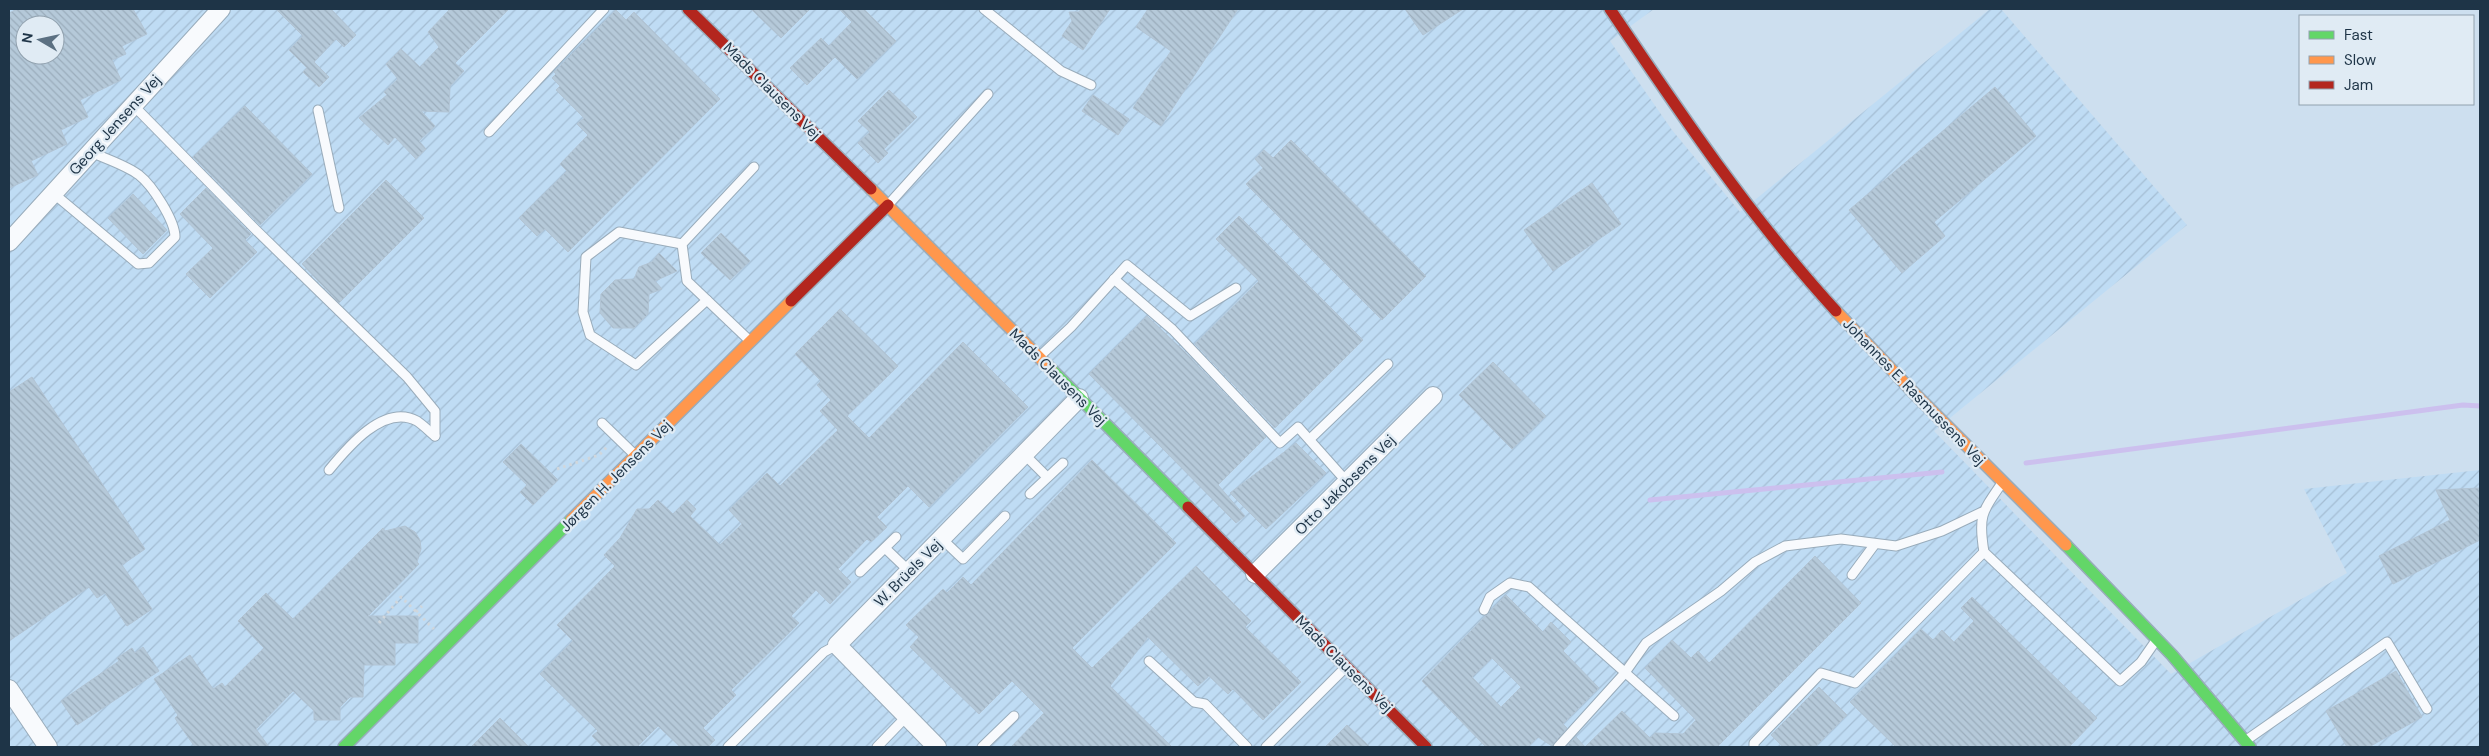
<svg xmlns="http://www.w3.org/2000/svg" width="2489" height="756" font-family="'DM Sans',sans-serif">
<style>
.industrial{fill:url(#industrial-furrows);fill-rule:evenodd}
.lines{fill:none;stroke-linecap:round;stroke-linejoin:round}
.stream{stroke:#ccc0ee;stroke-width:5}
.building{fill:url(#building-back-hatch);stroke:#b2c4d4;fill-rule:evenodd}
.lane-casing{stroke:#99acbb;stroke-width:11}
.street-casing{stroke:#99acbb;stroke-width:20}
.fast-casing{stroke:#99acbb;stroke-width:14}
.slow-casing{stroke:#99acbb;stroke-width:14}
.jam-casing{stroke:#99acbb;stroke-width:14}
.path{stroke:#d1d7dc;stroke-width:3;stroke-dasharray:2.5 4;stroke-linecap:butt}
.lane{stroke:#f8fafd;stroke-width:9}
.street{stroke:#f8fafd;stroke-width:18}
.fast{stroke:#63d668;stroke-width:11}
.slow{stroke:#ff974d;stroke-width:11}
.jam{stroke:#b3261e;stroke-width:11}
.labels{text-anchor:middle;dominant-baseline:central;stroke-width:4.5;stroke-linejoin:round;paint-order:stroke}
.street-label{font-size:15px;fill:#1e3447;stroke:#e0ebf4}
</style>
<defs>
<pattern id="industrial-furrows" width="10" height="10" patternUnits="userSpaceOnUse" patternTransform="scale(1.25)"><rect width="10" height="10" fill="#bfdcf4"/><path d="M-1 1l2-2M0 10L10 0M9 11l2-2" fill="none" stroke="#a4bdd3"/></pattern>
<pattern id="building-back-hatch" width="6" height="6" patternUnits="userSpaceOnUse" patternTransform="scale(1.25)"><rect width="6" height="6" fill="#b5c9d9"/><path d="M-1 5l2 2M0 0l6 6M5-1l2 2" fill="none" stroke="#9badbc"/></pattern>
</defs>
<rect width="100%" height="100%" fill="#cddfef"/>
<path class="industrial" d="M9,9H1654L1610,41L1672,130L1740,212L1990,9H2001L2187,225L1934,431L2171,674L2347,573L2304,489L2480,470V747H9ZM25,25H55V55H25Z"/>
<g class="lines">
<g class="stream">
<path d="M2026,463L2463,405L2480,406"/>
<path d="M1650,500L1942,472"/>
</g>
</g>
<g class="building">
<path d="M18,9H133L147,34L122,46L126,54L112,60L121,80L80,100L88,117L61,130L67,144L31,161L38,175L9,188V13ZM25,25H55V55H25Z"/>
<path d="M276,9H331L356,35L344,47L336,39L314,62L329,77L319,87L303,72L307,68L289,50L303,36Z"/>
<path d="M450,9H509L455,63L464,71L450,86L449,112L421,111L435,126L419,141L426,149L416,159L395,137L388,145L359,118L387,95L384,92L398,79L386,64L401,49L420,67L439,47L428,32Z"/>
<path d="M751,9H810L781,38Z"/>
<path d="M839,9H864L896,41L857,79L835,57L807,85L790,68L821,38L829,46L852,22Z"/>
<path d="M1081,9H1110L1083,50L1062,36L1072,21L1069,12H1079Z"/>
<path d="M1148,9H1238L1161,126L1133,108L1171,51L1136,27Z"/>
<path d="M1405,9H1463L1423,35Z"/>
<path d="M616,10L626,20L634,12L720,99L568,252L545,229L537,236L519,218L567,171L560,164L588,135L577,124L584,118L556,90L560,86L552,78L556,74L554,72Z"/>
<path d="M1995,87L2036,136L1934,222L1945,236L1902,273L1849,210Z"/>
<path d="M889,90L917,117L884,149L888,153L878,163L858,143L870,132L858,121Z"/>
<path d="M1093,95L1129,119L1118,135L1082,111Z"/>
<path d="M245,106L312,174L260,225L193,157Z"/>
<path d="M1291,140L1426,276L1382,320L1246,184L1263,168L1255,159L1264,150L1273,158Z"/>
<path d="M386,180L424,218L339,303L302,264Z"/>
<path d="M1592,183L1621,224L1553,271L1524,230Z"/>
<path d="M206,188L251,234L245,240L257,252L210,298L186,274L213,248L180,214Z"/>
<path d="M133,194L167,230L143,254L108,218Z"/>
<path d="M1239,216L1363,340L1275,428L1195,344L1259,281L1216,239Z"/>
<path d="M721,233L750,261L730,280L701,253Z"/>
<path d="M659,253L677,271L655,281L662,289L649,294L648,314L634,328H613L600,313L601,294L615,280L634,279L639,267L652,262Z"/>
<path d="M840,309L898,366L847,416L869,438L963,342L1028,407L929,507L908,486L877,517L887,527L871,542L867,539L838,569L851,582L830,604L816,590L791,616L799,623L731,690L736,695L703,728L715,740L708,747H680L658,726L637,747H603L592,736L598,731L540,674L573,641L557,625L615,566L604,555L620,538L637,509H649L658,500L673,514L687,500L696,509L690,516L720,545L742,524L729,510L767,473L780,486L838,430L820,411L831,400L817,385L821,381L795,354Z"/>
<path d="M1147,316L1186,353L1266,437L1218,485L1245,516L1236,523L1089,374Z"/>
<path d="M1493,362L1546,416L1512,449L1459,395Z"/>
<path d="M32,377L145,549L122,565L152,609L127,626L105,593L97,598L89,587L9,641V392Z"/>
<path d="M1296,443L1326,473L1266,529L1230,493Z"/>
<path d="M521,444L558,480L533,505L520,492L527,485L503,462Z"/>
<path d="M1092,460L1176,543L1072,648L1092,668L1196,566L1251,621L1245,627L1301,682L1263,720L1233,689L1228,694L1209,676L1198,686L1148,637L1110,686L1172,747H1011L1044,713L1012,681L979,714L910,647L919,637L906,625L943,589L947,593L963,577L971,585Z"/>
<path d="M2480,488V540L2393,584L2379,556L2450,520L2436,490Z"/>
<path d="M405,526L415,532L420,540L421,549L417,562L419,564L368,616H418V643H395V665H364L363,697H350L340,707V720H314V711L293,691L256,729L269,747H195L178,723L175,718L178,715L154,679L190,655L213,689L222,683L225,687L264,648L238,621L266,593L293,619L383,528L385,531Z"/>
<path d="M1815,556L1861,603L1717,747H1566L1576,737L1585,747L1622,711L1650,738L1655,733L1683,734L1696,720L1645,668L1672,640L1691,658L1698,651L1709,663Z"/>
<path d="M1506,595L1543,632L1551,622L1571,642L1563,651L1599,688L1563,724L1567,728L1552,746L1538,737L1528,747H1486L1422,681ZM1492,658L1521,687L1501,707L1472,677Z"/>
<path d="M1972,597L2097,718L2069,747H1896L1850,702L1921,629L1933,640L1942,630L1954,642L1974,621L1961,608Z"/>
<path d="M143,647L159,671L77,725L61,701L119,661L117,658L132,648L135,653Z"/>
<path d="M2396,671L2422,717L2369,747H2347L2326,711Z"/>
<path d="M1819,687L1847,715L1815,747H1783L1771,735Z"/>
<path d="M500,718L529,747H471Z"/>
<path d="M1347,725L1370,747H1325Z"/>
</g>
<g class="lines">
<g class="lane-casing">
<g id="lane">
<path d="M984,9L1061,71L1091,85"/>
<path d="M133,105L257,231L407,377L435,411V436"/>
<path d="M318,110L339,208"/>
<path d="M489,132L604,9"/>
<path d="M53,193L138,264L149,263L175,237C175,221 153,186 139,175C126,165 106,159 91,152"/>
<path d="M888,205L988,94"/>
<path d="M682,244L619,232L586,257L583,312L590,335L636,365L707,300"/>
<path d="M1114,279L1173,330L1280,443L1298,427L1347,482"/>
<path d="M751,342L687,281L682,244L754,167"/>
<path d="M1039,357L1071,327L1127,265L1190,316L1236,288"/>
<path d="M602,423L636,456"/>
<path d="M1310,439L1388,364"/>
<path d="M1024,454L1047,477"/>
<path d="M329,470C347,448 384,403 417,421C423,425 429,431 435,436"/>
<path d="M2002,483C1982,512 1978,516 1984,552L2120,681L2141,662L2157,639"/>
<path d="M1030,494L1063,463"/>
<path d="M941,538L963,559L1005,516"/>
<path d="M885,548L909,571"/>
<path d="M860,572L896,537"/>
<path d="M1852,575L1875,544"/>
<path d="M1484,610L1490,597L1510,583L1529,587L1674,716"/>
<path d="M1149,661L1194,702L1205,704L1247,747"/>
<path d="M2245,741L2387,642L2427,709"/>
<path d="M728,747L824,652L837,645"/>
<path d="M877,747L906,717"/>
<path d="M982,747L1014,716"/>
<path d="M1266,747L1345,668"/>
<path d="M1558,747L1624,674L1646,643L1721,591L1755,562L1785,546L1841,539L1896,546L1942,531L1982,512"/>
<path d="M1754,747V743L1821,673L1855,683L1984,552"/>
</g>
</g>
<g class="street-casing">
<g id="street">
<path d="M9,242L221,9"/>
<path d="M1255,574L1433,396"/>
<path d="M9,689L48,747"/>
<path d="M937,747L837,645L1079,398"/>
</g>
</g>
<g class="fast-casing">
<g id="fast">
<path d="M1051,369L1188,507"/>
<path d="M2066,545L2172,655L2250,747"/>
<path d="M344,747L571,520"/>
</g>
</g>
<g class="slow-casing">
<g id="slow">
<path d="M871,189L1051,369"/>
<path d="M1836,311L1911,390L2066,545"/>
<path d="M571,520L791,301"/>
</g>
</g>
<g class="jam-casing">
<g id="jam">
<path d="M688,9L871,189"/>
<path d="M1610,9C1680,113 1751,218 1836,311"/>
<path d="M791,301L888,205"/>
<path d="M1188,507L1426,747"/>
</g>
</g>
<g class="path">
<path d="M557,469L599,455L608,446"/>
<path d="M416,612L422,606"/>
<path d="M379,623L401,597L434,629"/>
</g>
<use href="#lane" class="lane"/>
<use href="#street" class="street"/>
<use href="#fast" class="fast"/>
<use href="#slow" class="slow"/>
<use href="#jam" class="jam"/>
</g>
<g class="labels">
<g class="street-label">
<text transform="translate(772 91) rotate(45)">Mads Clausens Vej</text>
<text transform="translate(115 125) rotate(-48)">Georg Jensens Vej</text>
<text transform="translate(1058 377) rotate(45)">Mads Clausens Vej</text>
<text transform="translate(1914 392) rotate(46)">Johannes E. Rasmussens Vej</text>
<text transform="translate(616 476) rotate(-45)">Jørgen H. Jensens Vej</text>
<text transform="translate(1345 485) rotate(-45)">Otto Jakobsens Vej</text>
<text transform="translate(908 573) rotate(-45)">W. Brüels Vej</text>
<text transform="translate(1344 664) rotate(45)">Mads Clausens Vej</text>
</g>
</g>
<rect width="2489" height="756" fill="none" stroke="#1e3447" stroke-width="20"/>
<rect x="2299" y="15" width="175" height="90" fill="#e0ebf4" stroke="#92a2af"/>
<rect x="2309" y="31" width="25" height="8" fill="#63d668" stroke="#92a2af"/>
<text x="2344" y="40" font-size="15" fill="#1e3447">Fast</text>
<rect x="2309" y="56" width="25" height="8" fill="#ff974d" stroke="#92a2af"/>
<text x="2344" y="65" font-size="15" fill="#1e3447">Slow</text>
<rect x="2309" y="81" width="25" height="8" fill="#b3261e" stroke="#92a2af"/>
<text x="2344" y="90" font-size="15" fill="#1e3447">Jam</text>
<g transform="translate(40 40) rotate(279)"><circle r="24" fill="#e0ebf4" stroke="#92a2af"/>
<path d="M0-4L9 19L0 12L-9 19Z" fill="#5b7082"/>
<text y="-8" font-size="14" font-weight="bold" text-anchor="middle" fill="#1e3447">N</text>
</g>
</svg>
